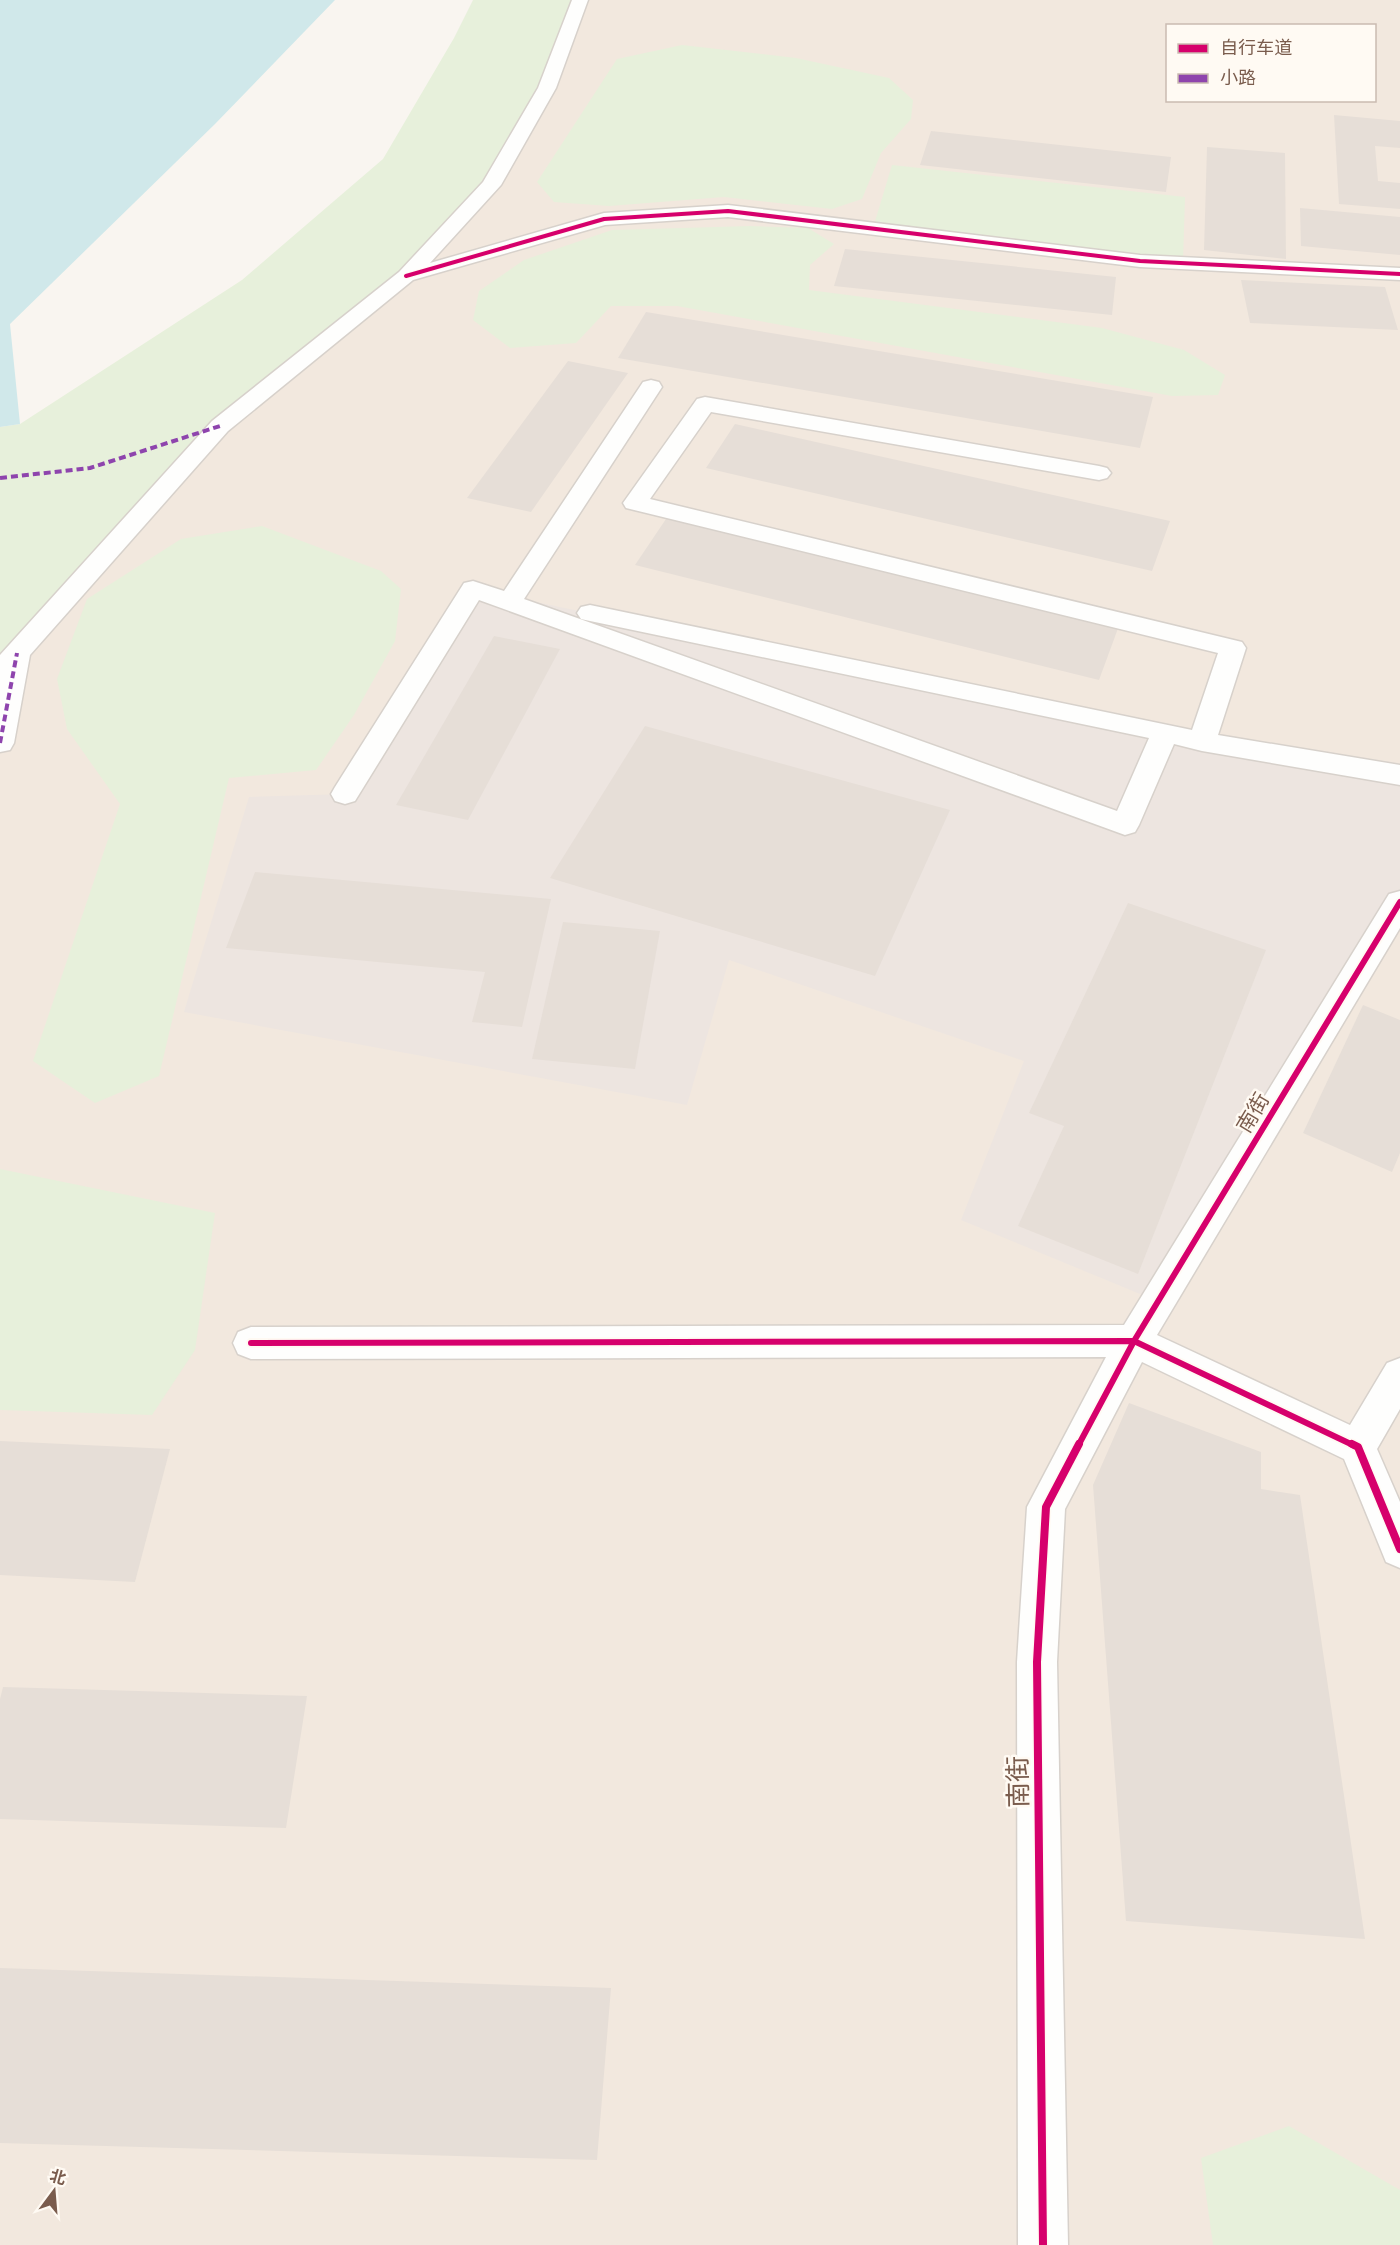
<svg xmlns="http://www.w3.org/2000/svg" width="1400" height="2245" font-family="Jost,'Noto Sans SC',sans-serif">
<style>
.residential{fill:#f2e8de;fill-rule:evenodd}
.industrial{fill:#ede5e0}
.green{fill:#e7f0db}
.water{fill:#d0e8ea}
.building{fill:#e6ded7}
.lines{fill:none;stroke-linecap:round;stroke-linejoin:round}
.minor-casing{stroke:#d7d1cb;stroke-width:3}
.minor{fill:#fefefd;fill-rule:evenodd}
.quiet{stroke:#8e44ad;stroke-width:4;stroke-dasharray:7 4;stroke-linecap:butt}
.cycleway-far2-casing{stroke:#fffaf3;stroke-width:6}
.cycleway-far1-casing{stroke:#fffaf3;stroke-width:10}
.cycleway-casing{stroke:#fffaf3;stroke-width:11}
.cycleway-far2{stroke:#d6006c;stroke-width:4}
.cycleway-far1{stroke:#d6006c;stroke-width:6}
.cycleway{stroke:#d6006c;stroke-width:8}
.labels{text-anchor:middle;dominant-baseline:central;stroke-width:5;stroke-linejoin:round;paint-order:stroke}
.street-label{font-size:21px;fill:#7a5c4d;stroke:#fffaf3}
.near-street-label{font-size:26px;fill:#7a5c4d;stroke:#fffaf3}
</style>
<rect width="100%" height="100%" fill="#f9f5f0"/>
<path class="residential" d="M580,0H1400V2245H0V672ZM1168,26H1374V100H1168Z"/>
<path class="industrial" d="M473,589L1165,732L1400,775V902L1157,1301L961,1220L1024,1061L729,960L687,1105L184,1012L249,797L345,794Z"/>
<g class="green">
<path d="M473,0H580L547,88L491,185L406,276L220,426L0,672V427L20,424L242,280L383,159L454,38Z"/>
<path d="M682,45L796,58L889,78L913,100L911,119L881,153L862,199L832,209L724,197L609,206L554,202L537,182L617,59Z"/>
<path d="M892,165L1185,197L1183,262L873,228Z"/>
<path d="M751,226L808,228L834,244L810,265L809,290L1102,328L1184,350L1225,375L1218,395L1172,396L677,306H611L576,343L510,348L473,320L479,291L524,260L612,230Z"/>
<path d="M262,526L381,571L401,589L395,641L354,715L316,770L229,778L159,1076L95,1103L33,1061L120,804L67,729L57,679L87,599L181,539Z"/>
<path d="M0,1169L215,1213L195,1350L152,1415L0,1410Z"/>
<path d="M1289,2126L1400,2190V2245H1213L1201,2158Z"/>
</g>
<path class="water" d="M0,0H335L215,124L10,324L20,424L0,427Z"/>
<g class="building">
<path d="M1334,115L1400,121V148L1375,146L1378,181L1400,183V209L1339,204Z"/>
<path d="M931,131L1171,157L1166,192L920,165Z"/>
<path d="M1207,147L1285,153L1286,259L1204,250Z"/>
<path d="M1300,208L1400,217V255L1301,246Z"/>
<path d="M845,249L1116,277L1112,315L834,286Z"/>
<path d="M1241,280L1385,287L1398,330L1250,323Z"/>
<path d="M646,312L1153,397L1140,448L618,358Z"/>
<path d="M568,361L628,373L531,512L467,498Z"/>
<path d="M735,424L1170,521L1152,571L706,468Z"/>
<path d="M668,516L1120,623L1099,680L635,565Z"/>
<path d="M494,636L560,649L468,820L396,805Z"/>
<path d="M645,726L950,810L875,976L550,878Z"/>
<path d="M255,872L551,899L522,1027L472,1022L485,972L226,948Z"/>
<path d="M1128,903L1266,950L1138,1274L1018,1226L1064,1126L1029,1113Z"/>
<path d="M563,922L660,931L635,1069L532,1059Z"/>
<path d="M1363,1005L1400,1020V1153L1392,1172L1303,1133Z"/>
<path d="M1129,1403L1261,1452V1489L1300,1495L1365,1939L1126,1921L1093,1485Z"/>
<path d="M0,1441L170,1449L135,1582L0,1575Z"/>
<path d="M3,1687L307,1696L286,1828L0,1819V1699Z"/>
<path d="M0,1968L611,1988L597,2160L0,2143Z"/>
</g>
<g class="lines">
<g class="minor-casing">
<g id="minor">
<path d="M572,0H588L556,88L501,185L430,263L604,213L728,205L1140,255L1400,268V280L1140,267L728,217L605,225L413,280L228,431L30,655L14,743L10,750L0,752V655L212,421L399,272L483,182L538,88Z"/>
<path d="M651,380L659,382L662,387L524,599L1117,811L1149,738L590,621L581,619L577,613L581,607L590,605L1192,730L1218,653L626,508L623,503L697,399L705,397L1099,466L1107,468L1111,473L1107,478L1099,480L711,412L650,499L1242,642L1246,648L1218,735L1400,765V785L1202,751L1174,744L1139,825L1135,832L1125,835L479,600L355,801L345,804L335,801L331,794L335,787L464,583L473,581L504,591L643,382Z"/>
<path d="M1400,891V928L1157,1335L1350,1425L1387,1363L1400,1358V1409L1377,1449L1400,1502V1568L1386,1562L1344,1459L1142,1362L1065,1509L1057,1662L1068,2245H1018L1017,1662L1027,1507L1106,1357L251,1359L238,1354L233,1343L238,1332L251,1327L1124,1325L1389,894Z"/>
</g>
</g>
<use href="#minor" class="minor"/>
<g class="quiet">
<path d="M0,478L90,468L220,426"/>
<path d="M0,743L17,653"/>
</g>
<g class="cycleway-far2-casing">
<path id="cycleway-far2" d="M406,276L604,219L728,211L1140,261L1400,274"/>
</g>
<g class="cycleway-far1-casing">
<g id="cycleway-far1">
<path d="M251,1343L1134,1341L1078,1446"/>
<path d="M1355,1446L1134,1341L1400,902"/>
</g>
</g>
<g class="cycleway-casing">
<g id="cycleway">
<path d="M1352,1444L1358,1447L1400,1549"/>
<path d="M1043,2245L1037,1662L1046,1507L1079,1444"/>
</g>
</g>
<use href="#cycleway-far2" class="cycleway-far2"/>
<use href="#cycleway-far1" class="cycleway-far1"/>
<use href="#cycleway" class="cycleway"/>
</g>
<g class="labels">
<g class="street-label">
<text transform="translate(1253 1113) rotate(-59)">南街</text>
</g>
<g class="near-street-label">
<text transform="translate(1018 1782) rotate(-91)">南街</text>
</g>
</g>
<rect x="1166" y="24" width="210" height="78" fill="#fffaf3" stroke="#cabbb1" stroke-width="1.5"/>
<rect x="1178" y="44" width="30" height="9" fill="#d6006c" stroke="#cabbb1" stroke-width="1.5"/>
<text x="1220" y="54" font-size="18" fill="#7a5c4d">自行车道</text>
<rect x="1178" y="74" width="30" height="9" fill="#8e44ad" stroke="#cabbb1" stroke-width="1.5"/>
<text x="1220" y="84" font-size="18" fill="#7a5c4d">小路</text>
<g transform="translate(54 2191) rotate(16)" stroke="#fffaf3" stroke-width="4.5" paint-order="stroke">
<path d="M0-4.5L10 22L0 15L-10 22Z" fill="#7a5c4d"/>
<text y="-9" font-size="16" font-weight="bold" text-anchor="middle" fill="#7a5c4d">北</text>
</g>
</svg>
